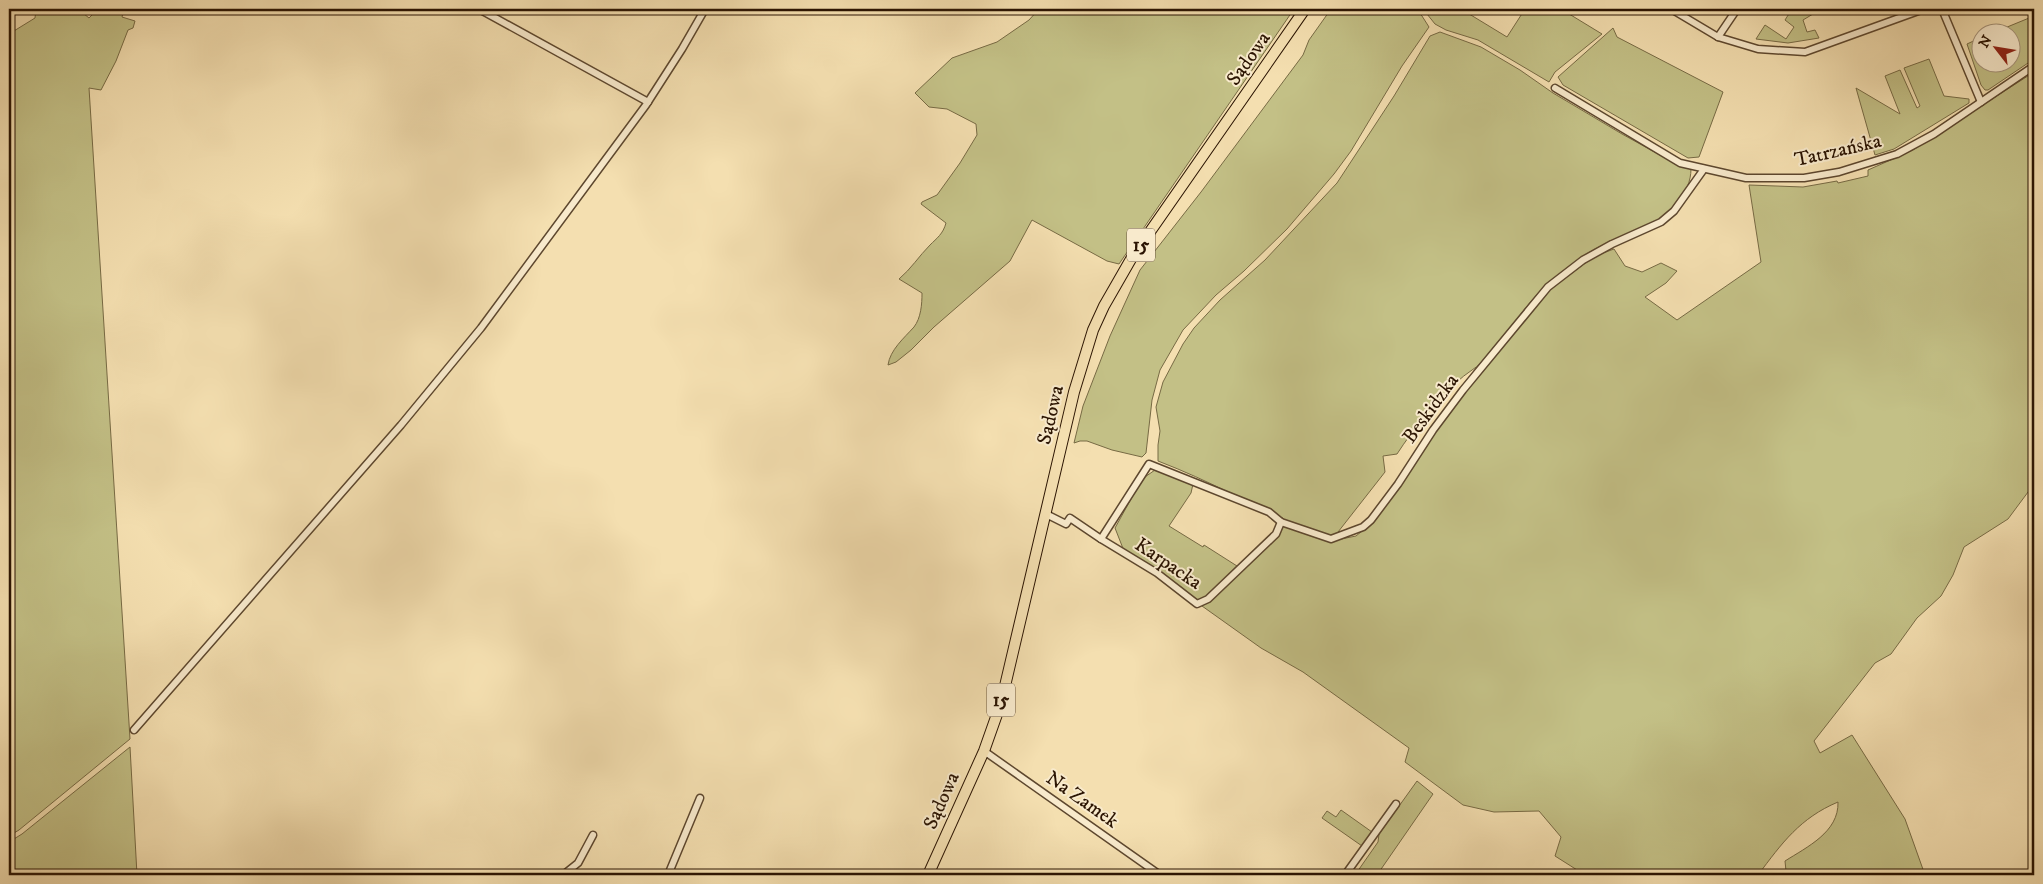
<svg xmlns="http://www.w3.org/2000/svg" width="2043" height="884" font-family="'IM FELL DW Pica',serif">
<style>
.green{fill:#c3c086;stroke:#776a44}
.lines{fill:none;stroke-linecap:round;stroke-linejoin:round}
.street-casing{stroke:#5d472e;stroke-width:9}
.primary-casing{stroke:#2b1402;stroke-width:12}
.street{stroke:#f8eacc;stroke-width:6}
.primary{stroke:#f4dfb0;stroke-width:10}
.labels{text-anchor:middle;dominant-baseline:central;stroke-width:4;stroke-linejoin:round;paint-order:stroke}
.shield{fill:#f8eacc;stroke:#68543f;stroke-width:1}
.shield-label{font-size:19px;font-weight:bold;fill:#2b1402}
.street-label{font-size:20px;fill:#2b1402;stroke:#f8eacc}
</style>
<rect width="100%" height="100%" fill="#f4dfb0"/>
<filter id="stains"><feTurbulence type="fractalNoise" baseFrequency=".004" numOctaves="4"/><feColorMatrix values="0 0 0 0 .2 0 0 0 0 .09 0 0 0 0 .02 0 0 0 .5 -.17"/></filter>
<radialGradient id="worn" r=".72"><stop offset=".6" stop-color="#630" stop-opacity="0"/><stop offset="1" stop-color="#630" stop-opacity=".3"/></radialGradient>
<g class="green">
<path d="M36,9H78L89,18L98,9H124L122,17L135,21L133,28L128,30L116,61L101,90L89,88L130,739L19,830L9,836V34L35,18Z"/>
<path d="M1039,9H1294L1119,264L1107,261L1032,220L1010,261L934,327L911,350L896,362L888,365C890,350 904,338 914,327C921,318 922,304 922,293L899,279C911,269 919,256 930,245C937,238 943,234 946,223L921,204L922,202L937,195L960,163L977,135L976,124L947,109L929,107L915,93L952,58L997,42L1029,20Z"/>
<path d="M1331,9H1416L1422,16L1429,27L1402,66L1351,151L1334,174L1287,229L1244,271L1216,295L1183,330L1160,370L1152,400L1146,453L1142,457L1112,450L1087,441H1080L1074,443L1083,406L1110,336L1140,270L1201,192L1303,55L1309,40Z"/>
<path d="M1423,9H1461L1507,37L1525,9H1561L1602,34L1555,72L1549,82L1478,40L1446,30L1435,24Z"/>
<path d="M1792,9H1816L1813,14L1803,20L1807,32L1815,30L1819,38L1788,43L1756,39L1765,25L1786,39L1794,27L1785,20Z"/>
<path d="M2034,16V59L1988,90H1985L1981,85L1967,44L1980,38V62H2010V32H1995Z"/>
<path d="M1613,28L1617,37L1723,92L1699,157L1688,158L1563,85L1558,77Z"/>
<path d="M1440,32L1481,47L1520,70L1553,93L1622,134L1678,165L1691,169C1691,193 1670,215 1650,226C1630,237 1607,241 1588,253C1570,265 1546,284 1532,300C1515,320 1501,344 1482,362C1475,369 1465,374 1458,381C1435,402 1414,428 1397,454L1383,456L1385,472L1331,541L1356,536L1373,522L1438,427L1471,384L1549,290L1595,256L1614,249L1625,266L1642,272L1661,263L1677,271L1666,283L1645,297L1677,320L1761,262L1749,185L1803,187L1837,181L1838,183L1868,176V170L1913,150L2034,72V484L2008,519L1964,547L1953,575L1941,596L1917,618L1891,654L1875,663L1814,741L1820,753L1852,735L1905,819L1925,875H1790L1786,871L1785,861C1807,847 1839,832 1838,802C1800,818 1782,843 1758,875H1585L1555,856L1561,837L1539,811L1494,812L1463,805L1405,762L1409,748L1303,672L1261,648L1202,606L1280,533L1284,519C1266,508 1251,503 1232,494C1208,482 1184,471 1158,461V445L1160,431L1156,407L1163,382L1183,344L1194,328L1220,300L1265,260L1337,183L1394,96L1430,36Z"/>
<path d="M1929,59L1944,96L1969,99V103L1894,149L1875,155L1856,88L1900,114L1885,76L1900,70L1917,108L1920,106L1904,68Z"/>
<path d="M1155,470L1193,484L1191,493L1169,526L1203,547L1204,545L1237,566L1212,593L1199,601L1191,598L1124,551L1115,528L1142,479Z"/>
<path d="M130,747L137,875H9V842L22,834Z"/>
<path d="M1417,781L1433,794L1377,875H1355L1378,842L1379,834Z"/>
<path d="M1341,810L1372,832L1362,846L1322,818L1327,811L1336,817Z"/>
</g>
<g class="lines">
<g class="street-casing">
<g id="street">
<path d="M479,9L648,102"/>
<path d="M1671,9L1718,37L1758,49L1805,52L1924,9"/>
<path d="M1942,9L1981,102"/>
<path d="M1718,37L1737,9"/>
<path d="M1555,88L1680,163L1746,178H1804L1839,172L1897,154L1934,134L2034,66"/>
<path d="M1046,514L1066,524L1070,518L1101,539L1157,573L1197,604L1208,599L1276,534L1281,522"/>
<path d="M1101,539L1149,464L1269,512L1281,522L1331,539L1363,527L1371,520L1398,484L1433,430L1463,390L1548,287L1583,260L1612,244L1661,222L1674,211L1704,169"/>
<path d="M134,730L401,425L481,328L646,105L682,49L705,9"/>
<path d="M984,751L1160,875"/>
<path d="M563,875L578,863L593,835"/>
<path d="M668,875L700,798"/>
<path d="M1345,875L1396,804"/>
</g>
</g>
<g class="primary-casing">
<path id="primary" d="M928,875L984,751L1001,703L1074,392L1093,330L1104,306L1131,259L1305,9"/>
</g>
<use href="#street" class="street"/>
<use href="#primary" class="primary"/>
</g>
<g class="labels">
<g class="shield">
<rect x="1127" y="228.5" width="28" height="33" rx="4"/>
<rect x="987" y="683.5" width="28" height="33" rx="4"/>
</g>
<g class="shield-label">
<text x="1141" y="245">15</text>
<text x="1001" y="700">15</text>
</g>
<g class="street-label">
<text transform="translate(1249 59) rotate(-55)">Sądowa</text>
<text transform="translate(1838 151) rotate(-13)">Tatrzańska</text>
<text transform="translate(1431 409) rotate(-54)">Beskidzka</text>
<text transform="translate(1051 415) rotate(-77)">Sądowa</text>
<text transform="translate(1168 564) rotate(34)">Karpacka</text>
<text transform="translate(1082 800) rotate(35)">Na Zamek</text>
<text transform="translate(942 801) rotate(-66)">Sądowa</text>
</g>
</g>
<rect width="2043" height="884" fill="none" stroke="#f4dfb0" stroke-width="30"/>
<rect x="10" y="10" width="2023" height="864" fill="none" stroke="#2b1402" stroke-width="2.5"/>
<rect x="15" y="15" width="2013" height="854" fill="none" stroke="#2b1402"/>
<g transform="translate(1996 48) rotate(301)"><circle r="24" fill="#f8eacc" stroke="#a6947b"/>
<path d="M0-4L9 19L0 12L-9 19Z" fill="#8f2418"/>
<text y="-8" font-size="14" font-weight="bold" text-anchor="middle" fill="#2b1402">N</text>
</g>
<rect width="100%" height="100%" filter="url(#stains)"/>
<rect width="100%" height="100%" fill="url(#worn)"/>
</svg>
